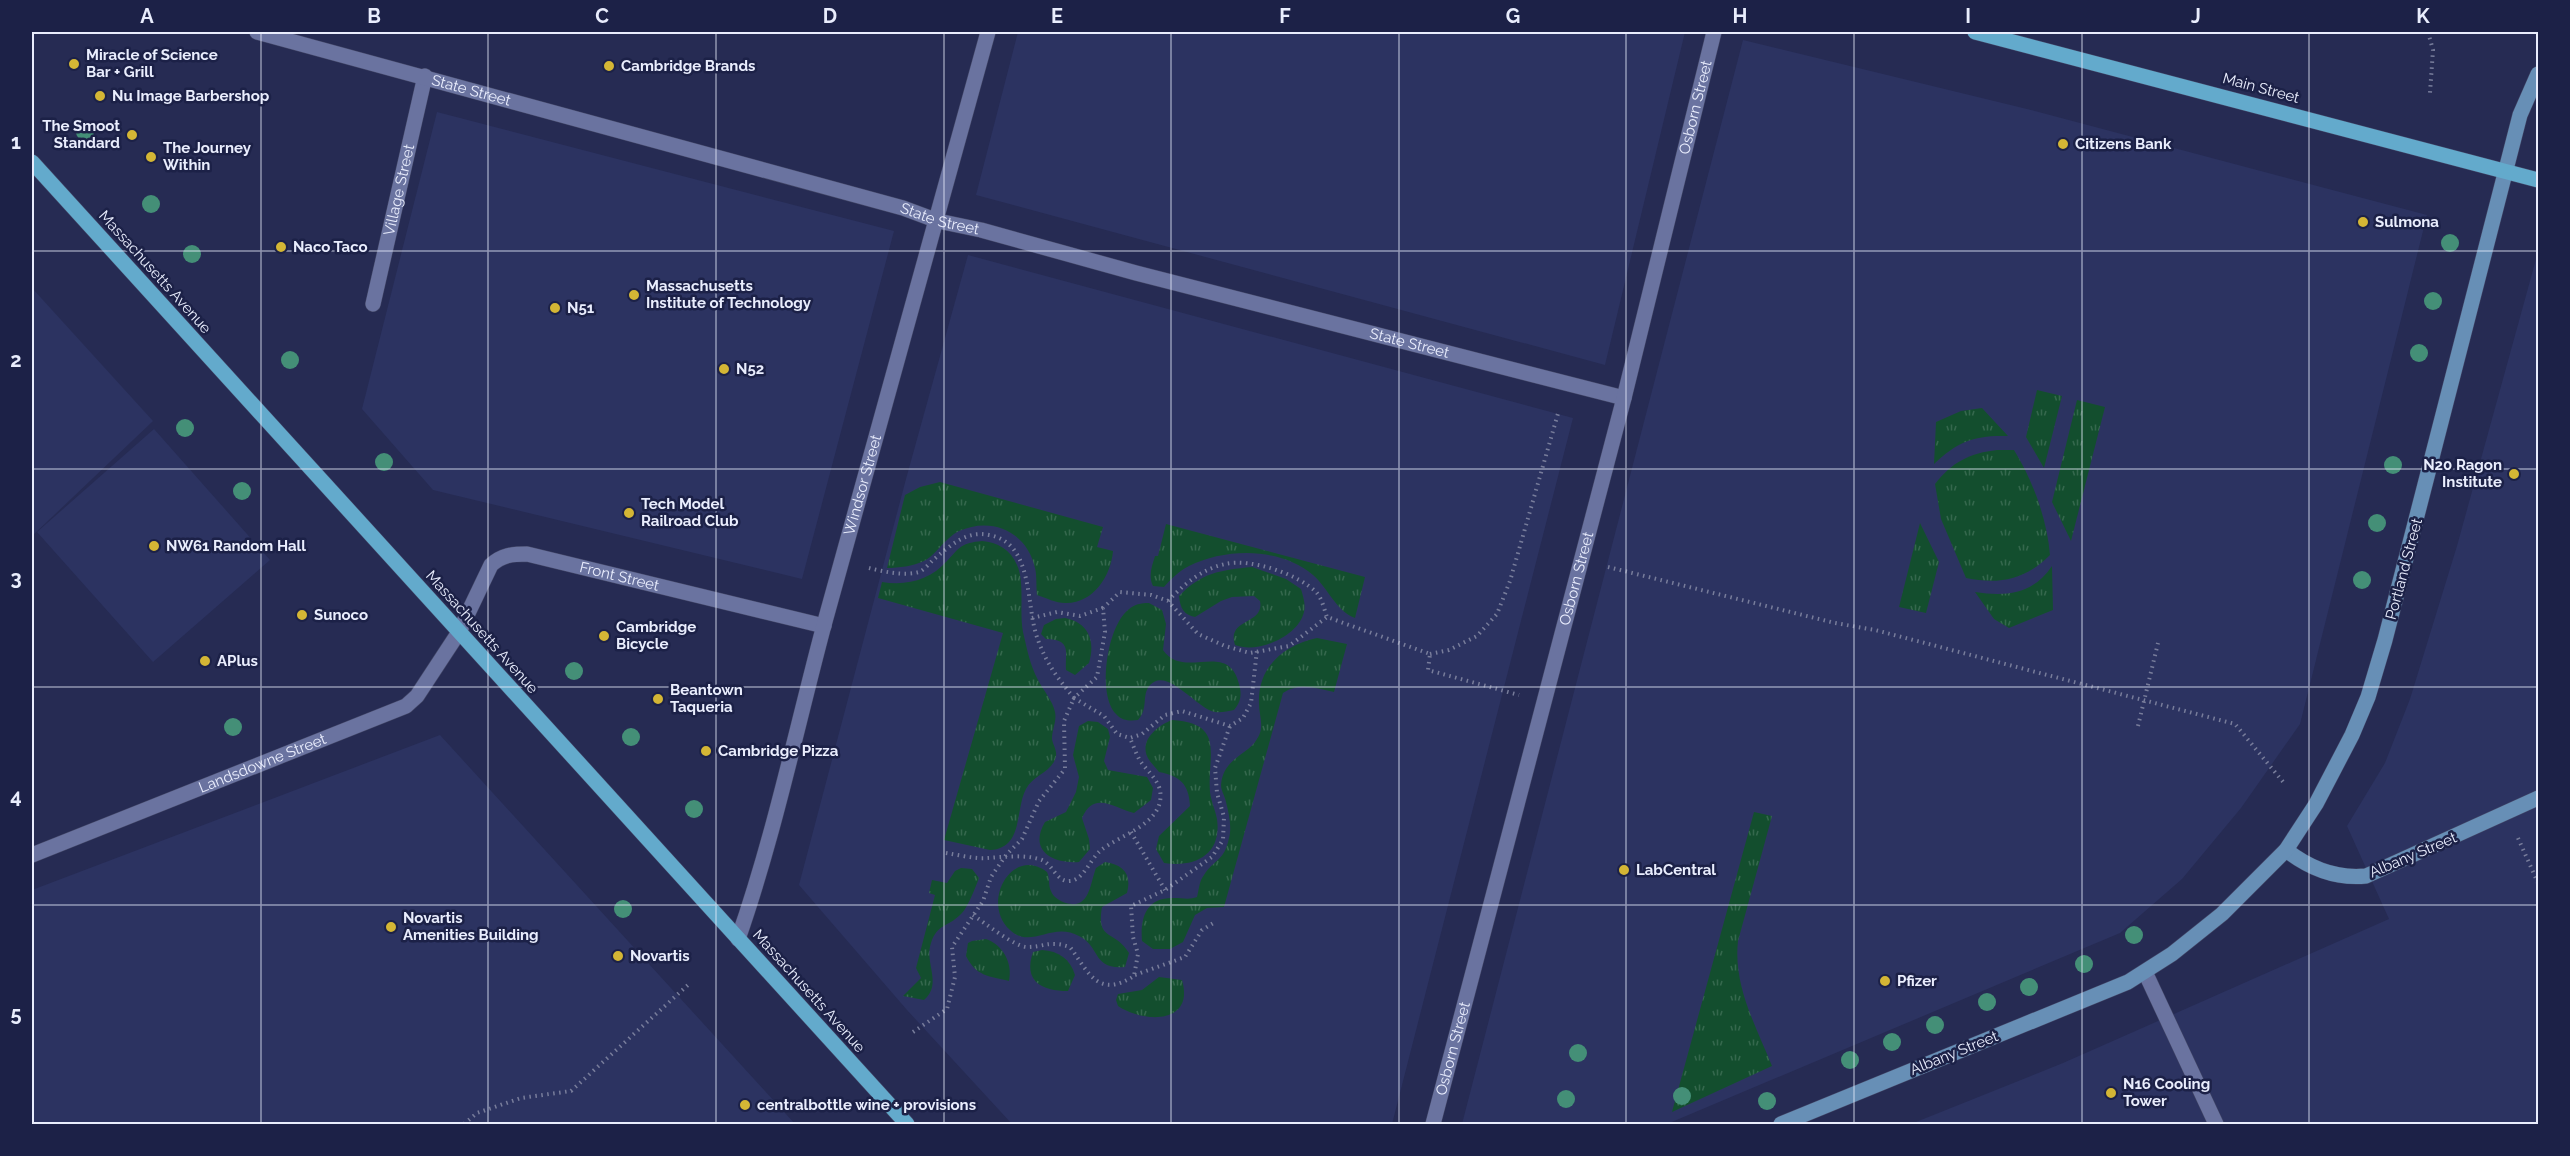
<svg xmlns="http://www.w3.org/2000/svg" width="2570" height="1156" font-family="Raleway,sans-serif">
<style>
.built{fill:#2c3361}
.grass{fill:url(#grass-tufts)}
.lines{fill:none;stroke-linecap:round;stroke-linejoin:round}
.service-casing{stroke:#434767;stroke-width:16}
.pedestrian-casing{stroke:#434767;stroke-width:16}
.minor-casing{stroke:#434767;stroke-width:16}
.tertiary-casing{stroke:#434767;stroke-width:16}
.secondary-casing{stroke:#434767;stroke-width:16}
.primary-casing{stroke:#434767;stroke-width:16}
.path{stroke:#787d9b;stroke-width:4;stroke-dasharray:1.5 4.5;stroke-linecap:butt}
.service{stroke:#6a73a0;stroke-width:15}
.pedestrian{stroke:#6a73a0;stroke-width:15}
.minor{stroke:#6a73a0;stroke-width:15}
.tertiary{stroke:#6a73a0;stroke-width:15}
.secondary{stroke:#678fb6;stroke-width:15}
.primary{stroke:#63aacc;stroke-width:15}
.path-bridge{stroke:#787d9b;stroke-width:4;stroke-dasharray:1.5 4.5;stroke-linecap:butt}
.tree{fill:#448f77}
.grid{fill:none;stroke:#e9edfd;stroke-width:1.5;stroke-opacity:0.55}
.poi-dot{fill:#d4b635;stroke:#1c2147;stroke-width:2}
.labels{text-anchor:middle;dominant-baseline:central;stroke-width:5;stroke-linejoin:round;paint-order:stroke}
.poi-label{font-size:15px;font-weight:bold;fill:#e9edfd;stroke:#1c2147;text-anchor:start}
.street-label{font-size:15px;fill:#e9edfd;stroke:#1c2147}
.neatline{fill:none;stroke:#e9edfd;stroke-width:2}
.grid-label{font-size:20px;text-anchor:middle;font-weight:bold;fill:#e9edfd}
</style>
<defs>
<pattern id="grass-tufts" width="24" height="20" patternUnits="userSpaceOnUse" patternTransform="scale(1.5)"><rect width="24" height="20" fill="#134e2e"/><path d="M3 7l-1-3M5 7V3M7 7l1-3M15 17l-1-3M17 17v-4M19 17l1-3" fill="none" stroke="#35684d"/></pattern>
</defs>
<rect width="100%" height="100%" fill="#262b53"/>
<g class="built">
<path d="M1018,32H1685L1605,365L976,195Z"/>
<path d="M1743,40L2027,109L2427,215L2300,724L2241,808L2182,879L2120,933L1667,1124H1462Z"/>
<path d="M437,112L894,231L802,579L433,490L362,409Z"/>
<path d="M2538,252V1124H1911L2063,1063L2389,919L2347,826L2385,763L2410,699L2457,546Z"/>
<path d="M968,255L1573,418L1392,1124H1012L907,1010L799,885L906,479Z"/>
<path d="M32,288L153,421L32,536Z"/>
<path d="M154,429L270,560L153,662L37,532Z"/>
<path d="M440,735L795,1124H32V890Z"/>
</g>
<g class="grass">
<path d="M2037,390L2062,396L2044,468L2026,437Z"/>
<path d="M2077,400L2105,407L2071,541L2052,502Z"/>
<path d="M1982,408L2008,436C1975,435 1958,441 1934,464L1936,422L1961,411Z"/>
<path d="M1997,450H2014C2033,481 2047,519 2050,555C2026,579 2000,585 1966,578L1941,519L1935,484C1952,462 1970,453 1997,450Z"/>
<path d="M940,482L1103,527L1097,547L1113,551C1111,576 1093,604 1065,603C1056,603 1046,598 1037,595C1036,586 1037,576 1035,568C1027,532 992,516 959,531C945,538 935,556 924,561C913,566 899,568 887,568L905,495L920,487Z"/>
<path d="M1920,523L1939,562L1926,613L1899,607Z"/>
<path d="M1166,524L1365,577L1355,618C1336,611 1328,588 1313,575C1280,547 1226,548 1189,566C1179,571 1171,579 1164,587L1153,586C1148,576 1152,566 1155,556H1158Z"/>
<path d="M982,541C997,542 1011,550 1017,565C1025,582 1019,612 1023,632C1027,649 1030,665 1038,680C1043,690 1053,701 1055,712C1057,721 1052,729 1052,739C1053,745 1057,750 1056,756C1053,772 1033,775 1026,789C1015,809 1024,848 990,850L944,840L1003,633L878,598L882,582C907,586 930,580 947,561C960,547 961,543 982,541Z"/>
<path d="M2052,566L2053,610L2009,628L1994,619L1975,592C2007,597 2033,594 2052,566Z"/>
<path d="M1252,567L1286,579L1301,589C1303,596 1306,605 1304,612C1298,637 1257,654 1235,645C1226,618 1265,625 1260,601L1254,596L1232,597L1221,601L1195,617C1184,615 1180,608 1179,596C1201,573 1220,570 1252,567Z"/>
<path d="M1149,603L1162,610L1166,624L1163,650C1184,681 1228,639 1239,684C1242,694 1241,702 1234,710C1228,711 1221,713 1215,712C1197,709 1167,666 1150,685C1141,695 1149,708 1138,720C1130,721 1122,721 1116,714C1097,694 1107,627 1128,610C1134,604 1141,603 1149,603Z"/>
<path d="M1065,618C1088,622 1096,641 1089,663L1075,675L1066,670C1065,651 1072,640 1046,639L1041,634L1044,625L1056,619Z"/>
<path d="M1317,638L1347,644L1334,692C1316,688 1299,682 1283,693L1224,907L1207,908L1195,915L1183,942L1170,949H1153L1142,941C1140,918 1146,897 1174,898C1183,898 1189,900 1197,897C1199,890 1199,881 1204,875C1214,859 1224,862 1229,838C1232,827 1229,814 1226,802C1225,796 1221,791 1221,785C1223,758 1248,755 1257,739C1265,727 1259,716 1259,704C1257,667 1284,645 1317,638Z"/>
<path d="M1172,720C1226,723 1207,756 1210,792C1211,801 1215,809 1217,819C1222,854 1196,868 1164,863L1156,849L1159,836L1190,806C1189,784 1180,776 1159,772C1155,767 1149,761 1147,756C1140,739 1159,725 1172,720Z"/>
<path d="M1088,721L1098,722L1108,729L1110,737L1104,761L1108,770L1147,777L1153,788L1151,800L1134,813C1114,808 1094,790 1082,818L1089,839L1090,849L1079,862C1053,864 1028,851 1045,822L1066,812L1076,792L1079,777L1073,755L1079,726Z"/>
<path d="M1754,812L1772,816L1738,941C1733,986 1756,1026 1772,1066L1672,1112Z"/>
<path d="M1105,862C1123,865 1132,873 1127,893L1102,907C1096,942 1115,929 1129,953L1125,967C1092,970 1101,947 1079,936C1052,921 1031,950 1010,930C980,903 1012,845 1047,872C1050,878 1048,885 1051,891C1053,897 1060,901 1066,903C1090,910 1090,883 1096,868Z"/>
<path d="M961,868L972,869L979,878C976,886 967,910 960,915C948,927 937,924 931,943C924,963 943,984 924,1000L903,996L921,978L916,968L935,895L929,893L932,880L947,883L955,871Z"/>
<path d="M986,939C1003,945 1013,963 1009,981C988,976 976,976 966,956L968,943L972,941Z"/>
<path d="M1042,950C1059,951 1070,959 1075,975L1068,991C1041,991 1023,981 1033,952Z"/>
<path d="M1159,977L1182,980C1195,1025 1143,1023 1118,1006L1116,1000L1118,994L1142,990Z"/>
</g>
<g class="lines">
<g class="service-casing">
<path id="service" d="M2145,972L2216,1124"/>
</g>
<g class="pedestrian-casing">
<g id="pedestrian">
<path id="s1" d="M373,304L425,76"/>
</g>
</g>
<g class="minor-casing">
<g id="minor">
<path id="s2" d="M257,32L903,208L938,221L981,230L1136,273L1624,398"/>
<path id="s3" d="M459,632L491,565C502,555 512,554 527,554L824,626"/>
<path id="s4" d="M738,939C774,836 796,730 824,625C878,427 935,230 988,32"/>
<path id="s5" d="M1433,1124L1624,398L1714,32"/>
</g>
</g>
<g class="tertiary-casing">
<g id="tertiary">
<path id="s6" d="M32,855L406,706L417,696L459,632"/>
</g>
</g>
<g class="secondary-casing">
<g id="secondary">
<path d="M2286,850C2309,868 2336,879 2366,876L2538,798"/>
<path d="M1781,1124L2128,982L2172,954L2222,914L2286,850L2316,804L2352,735L2368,697L2385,640L2520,115L2538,74"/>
</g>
</g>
<g class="primary-casing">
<g id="primary">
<path d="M1975,32L2538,180"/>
<path d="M32,162L907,1124"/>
</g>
</g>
<g class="path">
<path d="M2428,32L2433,50L2430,93"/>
<path d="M1608,567L1835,623L1875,630L2235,724L2284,783"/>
<path d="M869,568C885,572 904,576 919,572C924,570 929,564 933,560C950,546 966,530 989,535C1035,543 1025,607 1038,640C1046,663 1059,680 1074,698L1097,677L1105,632L1103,608L1120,592L1151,595L1168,601L1198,634L1225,646L1250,653L1289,646L1327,617L1430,654L1428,670L1519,695"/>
<path d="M1168,601C1184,584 1202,569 1225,564C1251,558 1298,574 1316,592C1322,598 1324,609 1327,617"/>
<path d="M1032,618L1057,612L1080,616L1103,608"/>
<path d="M1430,654L1449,650L1477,636L1497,614L1510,581L1559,410"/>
<path d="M1131,832L1165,890"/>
<path d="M2518,838L2538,883"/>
<path d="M946,853C959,855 974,859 987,858C1004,857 1025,854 1042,860C1053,865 1057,882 1069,881C1083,881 1089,861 1100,851C1120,834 1166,824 1160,790C1157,778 1145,769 1139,759C1136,753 1133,745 1130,738"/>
<path d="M973,915C985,923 1015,947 1027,947C1045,947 1049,940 1070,947C1089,973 1098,999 1134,976L1138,954L1133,937L1131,906L1165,890L1212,857L1223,840L1224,817L1217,793L1215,768L1230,726"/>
<path d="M1135,975L1185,957L1202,930L1215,922"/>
<path d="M913,1032L947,1009L955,977L952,947L983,901L991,877L1006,855L1022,839L1039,801L1065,769L1064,721L1074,698L1104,716L1117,734L1130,738L1142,734L1165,715L1182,711L1230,726L1243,718L1251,703L1257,650"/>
<path d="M464,1124L477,1113L521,1098L571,1091L688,985"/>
</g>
<use href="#service" class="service"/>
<use href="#pedestrian" class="pedestrian"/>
<use href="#minor" class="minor"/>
<use href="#tertiary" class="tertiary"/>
<use href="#secondary" class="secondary"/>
<use href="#primary" class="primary"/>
<path class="path-bridge" d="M2138,726L2158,643"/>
</g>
<g class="tree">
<circle cx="85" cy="132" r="9"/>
<circle cx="151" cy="204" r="9"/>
<circle cx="2450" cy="243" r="9"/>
<circle cx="192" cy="254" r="9"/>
<circle cx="2433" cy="301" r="9"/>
<circle cx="2419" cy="353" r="9"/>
<circle cx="290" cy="360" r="9"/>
<circle cx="185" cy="428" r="9"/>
<circle cx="384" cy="462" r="9"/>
<circle cx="2393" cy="465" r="9"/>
<circle cx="242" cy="491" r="9"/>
<circle cx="2377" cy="523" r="9"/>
<circle cx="2362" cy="580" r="9"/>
<circle cx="574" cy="671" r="9"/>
<circle cx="233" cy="727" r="9"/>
<circle cx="631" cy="737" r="9"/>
<circle cx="694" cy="809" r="9"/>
<circle cx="623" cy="909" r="9"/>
<circle cx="2134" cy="935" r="9"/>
<circle cx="2084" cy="964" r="9"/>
<circle cx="2029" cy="987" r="9"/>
<circle cx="1987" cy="1002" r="9"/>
<circle cx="1935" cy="1025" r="9"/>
<circle cx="1892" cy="1042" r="9"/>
<circle cx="1578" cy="1053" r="9"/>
<circle cx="1850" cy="1060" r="9"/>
<circle cx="1682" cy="1096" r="9"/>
<circle cx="1566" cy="1099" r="9"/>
<circle cx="1767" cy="1101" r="9"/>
</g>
<path class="grid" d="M261,32V1124M488,32V1124M716,32V1124M944,32V1124M1171,32V1124M1399,32V1124M1626,32V1124M1854,32V1124M2082,32V1124M2309,32V1124M32,251H2538M32,469H2538M32,687H2538M32,905H2538"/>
<g class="poi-dot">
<circle cx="74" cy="64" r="6"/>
<circle cx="609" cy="66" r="6"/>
<circle cx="100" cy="96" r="6"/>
<circle cx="132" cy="135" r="6"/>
<circle cx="2063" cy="144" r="6"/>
<circle cx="151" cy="157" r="6"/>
<circle cx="2363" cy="222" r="6"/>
<circle cx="281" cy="247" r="6"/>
<circle cx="634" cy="295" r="6"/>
<circle cx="555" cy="308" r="6"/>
<circle cx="724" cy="369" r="6"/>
<circle cx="2514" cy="474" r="6"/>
<circle cx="629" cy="513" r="6"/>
<circle cx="154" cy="546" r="6"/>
<circle cx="302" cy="615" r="6"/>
<circle cx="604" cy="636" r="6"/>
<circle cx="205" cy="661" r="6"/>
<circle cx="658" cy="699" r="6"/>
<circle cx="706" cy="751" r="6"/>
<circle cx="1624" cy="870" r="6"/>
<circle cx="391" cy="927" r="6"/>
<circle cx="618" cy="956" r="6"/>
<circle cx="1885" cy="981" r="6"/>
<circle cx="2111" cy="1093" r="6"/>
<circle cx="745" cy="1105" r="6"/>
</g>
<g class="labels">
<g class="poi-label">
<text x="86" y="55">Miracle of Science<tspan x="86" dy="17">Bar + Grill</tspan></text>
<text x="621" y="66">Cambridge Brands</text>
<text x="112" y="96">Nu Image Barbershop</text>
<text x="120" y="126" text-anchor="end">The Smoot<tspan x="120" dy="17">Standard</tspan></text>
<text x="2075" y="144">Citizens Bank</text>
<text x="163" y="148">The Journey<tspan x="163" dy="17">Within</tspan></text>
<text x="2375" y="222">Sulmona</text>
<text x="293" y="247">Naco Taco</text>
<text x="646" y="286">Massachusetts<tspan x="646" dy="17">Institute of Technology</tspan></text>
<text x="567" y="308">N51</text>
<text x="736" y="369">N52</text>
<text x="2502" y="465" text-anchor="end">N20 Ragon<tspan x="2502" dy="17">Institute</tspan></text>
<text x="641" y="504">Tech Model<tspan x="641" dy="17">Railroad Club</tspan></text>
<text x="166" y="546">NW61 Random Hall</text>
<text x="314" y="615">Sunoco</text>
<text x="616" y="627">Cambridge<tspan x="616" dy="17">Bicycle</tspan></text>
<text x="217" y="661">APlus</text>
<text x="670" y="690">Beantown<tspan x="670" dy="17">Taqueria</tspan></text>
<text x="718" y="751">Cambridge Pizza</text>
<text x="1636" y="870">LabCentral</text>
<text x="403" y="918">Novartis<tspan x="403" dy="17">Amenities Building</tspan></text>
<text x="630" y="956">Novartis</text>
<text x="1897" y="981">Pfizer</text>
<text x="2123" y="1084">N16 Cooling<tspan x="2123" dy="17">Tower</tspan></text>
<text x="757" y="1105">centralbottle wine + provisions</text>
</g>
<g class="street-label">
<text transform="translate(2261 88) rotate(15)">Main Street</text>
<text stroke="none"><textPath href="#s2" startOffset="222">State Street</textPath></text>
<text stroke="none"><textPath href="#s5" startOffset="1050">Osborn Street</textPath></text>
<text stroke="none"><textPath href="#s1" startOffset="117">Village Street</textPath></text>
<text stroke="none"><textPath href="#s2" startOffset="708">State Street</textPath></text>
<text transform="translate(155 272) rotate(48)">Massachusetts Avenue</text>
<text stroke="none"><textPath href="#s2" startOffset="1194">State Street</textPath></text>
<text stroke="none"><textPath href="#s4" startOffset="471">Windsor Street</textPath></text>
<text transform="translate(2404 569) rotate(-75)">Portland Street</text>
<text stroke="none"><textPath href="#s3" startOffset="208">Front Street</textPath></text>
<text stroke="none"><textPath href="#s5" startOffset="564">Osborn Street</textPath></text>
<text transform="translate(482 632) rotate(48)">Massachusetts Avenue</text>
<text stroke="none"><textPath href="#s6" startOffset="248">Landsdowne Street</textPath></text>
<text transform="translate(2413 855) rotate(-23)">Albany Street</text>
<text transform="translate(809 991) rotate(48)">Massachusetts Avenue</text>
<text stroke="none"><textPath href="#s5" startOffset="78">Osborn Street</textPath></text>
<text transform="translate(1954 1053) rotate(-22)">Albany Street</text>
</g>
</g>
<rect width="2570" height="1156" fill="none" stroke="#1c2147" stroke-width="66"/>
<rect x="33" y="33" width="2504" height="1090" class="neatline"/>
<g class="grid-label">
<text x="147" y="23">A</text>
<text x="374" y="23">B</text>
<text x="602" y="23">C</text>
<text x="830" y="23">D</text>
<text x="1057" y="23">E</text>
<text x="1285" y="23">F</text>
<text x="1513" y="23">G</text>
<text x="1740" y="23">H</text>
<text x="1968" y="23">I</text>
<text x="2196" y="23">J</text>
<text x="2423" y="23">K</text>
<text x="16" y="149">1</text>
<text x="16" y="367">2</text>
<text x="16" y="585">3</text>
<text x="16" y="803">4</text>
<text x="16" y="1021">5</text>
</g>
</svg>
